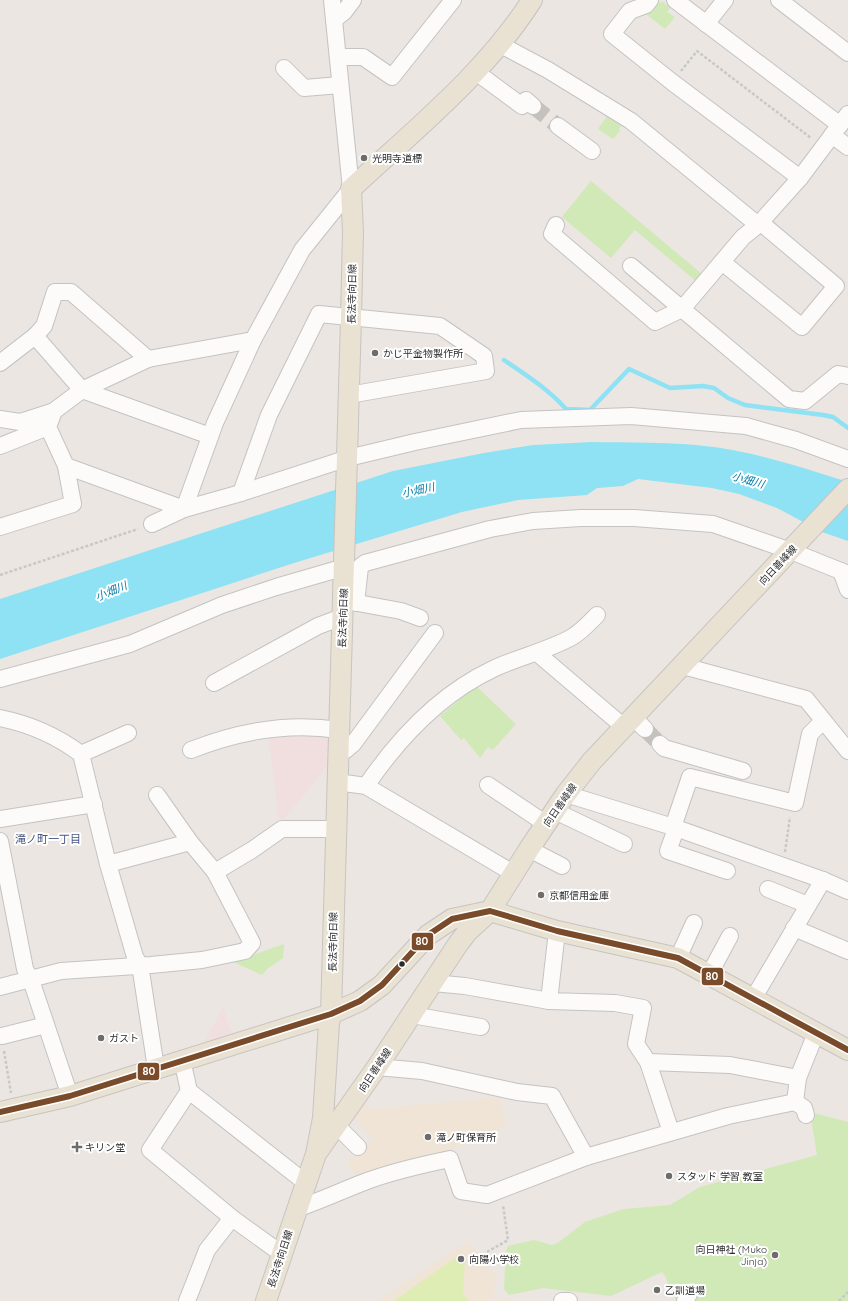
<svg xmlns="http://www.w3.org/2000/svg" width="848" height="1301" font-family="Quicksand,'Noto Sans JP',sans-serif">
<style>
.education{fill:#efe4d5}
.medical{fill:#f1dfdf}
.green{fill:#d0e9b7}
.pitch{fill:#ddedb4}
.water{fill:#8ee2f3}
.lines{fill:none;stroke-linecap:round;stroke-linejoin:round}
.stream{stroke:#8ee2f3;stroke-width:4.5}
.minor-tunnel{stroke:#c5c1bd;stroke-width:16;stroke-dasharray:16 8;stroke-linecap:butt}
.minor-casing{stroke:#c4c3c3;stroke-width:18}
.major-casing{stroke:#c6c4c2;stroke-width:22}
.path{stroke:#c8c8c7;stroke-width:2.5;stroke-dasharray:3 2;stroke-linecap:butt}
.minor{stroke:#fcfbfa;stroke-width:16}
.major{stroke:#e9e2d3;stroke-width:20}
.bus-1-casing{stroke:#fff;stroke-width:9}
.bus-1{stroke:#7a4b2a;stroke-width:6}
.poi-dot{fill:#6f6d6b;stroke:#fff;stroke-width:1.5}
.bus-dot{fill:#2c2c2c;stroke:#fff;stroke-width:1.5}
.labels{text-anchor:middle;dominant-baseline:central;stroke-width:4;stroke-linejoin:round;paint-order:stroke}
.poi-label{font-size:10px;fill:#2c2c2c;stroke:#fff;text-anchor:start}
.street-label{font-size:10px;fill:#2c2c2c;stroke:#fff}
.water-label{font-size:11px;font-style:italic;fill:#017aa4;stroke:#fff}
.neighbourhood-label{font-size:11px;fill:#475782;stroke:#fff}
.line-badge{stroke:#fff;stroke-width:1.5}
.badge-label{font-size:11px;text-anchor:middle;font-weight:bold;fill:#fff}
</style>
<rect width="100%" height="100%" fill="#ebe6e1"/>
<g class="education">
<path d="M499,1097L506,1125L490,1134L397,1168L358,1179L347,1162L373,1139L351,1115L360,1102L375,1109Z"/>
<path d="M466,1242L497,1276L492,1301L511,1297L514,1301H378Z"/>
</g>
<g class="medical">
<path d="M329,733V764L284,819H279L268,734Z"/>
<path d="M223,1007L232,1034L204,1043Z"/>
</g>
<g class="green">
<path d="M663,2L670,8L667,12L675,17L665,29L646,14L654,3Z"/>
<path d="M607,116L621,126L619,129L620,131L613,139L598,129Z"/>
<path d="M591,181L703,275L697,282L635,230L611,258L562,217Z"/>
<path d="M476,686L516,724L493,750L488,747L480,758L464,738L461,740L440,716Z"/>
<path d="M284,944L283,958L267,969L262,975L233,962Z"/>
<path d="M810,1112L848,1122V1301H676L665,1276L662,1272L611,1296L543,1288L509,1295L504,1289L506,1251L508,1246L534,1240L552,1245L559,1242L585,1222L624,1209L670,1205L700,1187L817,1155Z"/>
</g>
<path class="pitch" d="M461,1254L465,1260L463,1294L469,1301H394Z"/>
<path class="water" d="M592,442C642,443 693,441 742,452C778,459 813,471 848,482V541L822,532L777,508L739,494L712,488L638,479L623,486L597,488L587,495L518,500L462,512L294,563L0,659V599L393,471L484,453L533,445Z"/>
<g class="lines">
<path class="stream" d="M504,360C526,375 548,389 566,409L590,410L629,369L670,388L703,386L714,388L728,398L745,405L823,415L833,417L848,428"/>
<g class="minor-tunnel">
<path d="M533,106L558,126"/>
<path d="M645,729L660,744"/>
</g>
<g class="minor-casing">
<g id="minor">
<path d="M650,0L646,5L630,11L612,34L672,82L800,178"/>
<path d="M675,0L840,125"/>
<path d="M779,0L848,53"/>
<path d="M334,20L344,12L353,0"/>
<path d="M706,24L725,0"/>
<path d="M501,45L548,70L631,121L758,225"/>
<path d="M338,57H363L392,77L453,0"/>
<path d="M284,68L304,88L340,85"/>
<path d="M476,72L522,106L526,100L533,106"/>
<path d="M558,126L592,151"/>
<path d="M832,135L848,147"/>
<path d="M556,225L552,234L655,322L682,309L743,237L758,225L800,178L848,114"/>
<path d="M722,262L802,327L836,286L760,222"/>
<path d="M631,266L789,399L805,401L838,374L848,376"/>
<path d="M253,340L148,359L82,390L54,411L48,427L66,466L184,509L241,493L348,458L415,442L521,420L631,416L746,426L796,440L848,459"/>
<path d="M148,359L71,292H55L44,326L35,336L82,390L210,436"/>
<path d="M0,363L35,336"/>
<path d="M0,419L20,422L54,411"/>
<path d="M0,446L48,427"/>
<path d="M241,493L269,415L319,314L440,326L484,356L486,371L349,395"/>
<path d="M152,524L184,509L215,423L253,340L302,250L351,189L332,0"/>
<path d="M0,527L73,504L66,466"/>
<path d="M841,571L848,590"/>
<path d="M347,601L401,611L420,618"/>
<path d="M356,603L360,567L365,563L490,529L533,521L581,518H634L713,524L791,551L848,574"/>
<path d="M537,653L624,727"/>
<path d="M683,666L806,699L848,751"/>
<path d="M0,679L130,644L222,605L276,587L345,567"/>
<path d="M214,683L318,626L342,617"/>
<path d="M633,717L645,729"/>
<path d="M0,718C30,724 57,736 81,754L108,864L135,957L140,965L156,1068"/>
<path d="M660,744L664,748L743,771"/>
<path d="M191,750C239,731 287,722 339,730"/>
<path d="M338,753L346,750L353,744L435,633"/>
<path d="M81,754L128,733"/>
<path d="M337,782L366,786L513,873"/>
<path d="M488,785L546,824"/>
<path d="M366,786C398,739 440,694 493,669C518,657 547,651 572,637C581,632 590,622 597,615"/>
<path d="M566,794L673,827L823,880L848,891"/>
<path d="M555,811L624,844"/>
<path d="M0,819L94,804"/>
<path d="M673,827L690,777L795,803L810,734L823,721"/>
<path d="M676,829L668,851L727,871"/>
<path d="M0,841L25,969L31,980L70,1096"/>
<path d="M529,849L562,866"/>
<path d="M108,864L190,842"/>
<path d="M215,872L252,850L282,829H336"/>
<path d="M768,889L808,905"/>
<path d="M794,928L848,951"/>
<path d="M557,931L549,1001L615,1003L643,1008L636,1044L648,1062L671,1132"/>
<path d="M678,958L694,923"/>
<path d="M709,975L730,936"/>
<path d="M433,983L465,986L549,1001"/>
<path d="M0,987L61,971L151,965L202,960L245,951L252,943L215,872L190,842L157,795"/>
<path d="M753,999L823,880"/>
<path d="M412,1015L481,1027"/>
<path d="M2,1036L46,1025"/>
<path d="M182,1060L189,1091L306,1183"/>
<path d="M648,1062L730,1065L798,1078"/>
<path d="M377,1067L422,1071L517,1092L552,1096L586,1157"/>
<path d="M189,1091L150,1150L232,1218L282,1254"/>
<path d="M806,1115L804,1108L795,1102L798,1078L816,1033"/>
<path d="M337,1126L358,1147"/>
<path d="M296,1209C320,1201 343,1190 367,1181C394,1171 421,1165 450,1159L461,1191L487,1195L586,1157L728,1116L795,1102"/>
<path d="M187,1301L207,1250L232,1218"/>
<path d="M562,1301H569"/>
<path d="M685,1301L689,1294"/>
</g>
</g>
<g class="major-casing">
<g id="major">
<path d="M0,1112L70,1096L331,1014L360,1001L382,985L428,935L452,919L490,911L557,931L678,958L848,1050"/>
<path d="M318,1151L377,1067L458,944L468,931L490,911L529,849L566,794L592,761L848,489"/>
<path d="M266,1301L316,1154L323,1118L329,1023L331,1014L351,318L353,232L351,189C414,130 485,74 532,0"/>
</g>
</g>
<g class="path">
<path d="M681,71L697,51L811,138"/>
<path d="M0,575L138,529"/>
<path d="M785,852L790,817"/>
<path d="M4,1051L11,1093"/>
<path d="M487,1252L508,1240L503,1205"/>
<path d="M839,1301L848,1292"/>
</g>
<use href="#minor" class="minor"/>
<use href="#major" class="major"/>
<g class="bus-1-casing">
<path id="bus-1" d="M0,1112L70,1096L331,1014L360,1001L382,985L428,935L452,919L490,911L557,931L678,958L848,1050"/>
</g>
<use href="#bus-1" class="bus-1"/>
</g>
<g class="poi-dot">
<circle cx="364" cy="158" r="4"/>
<circle cx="375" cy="353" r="4"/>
<circle cx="541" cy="895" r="4"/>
<circle cx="101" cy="1038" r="4"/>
<circle cx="428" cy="1137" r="4"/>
<path d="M75 1141h4v4h4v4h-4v4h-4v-4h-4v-4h4z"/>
<circle cx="669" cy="1176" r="4"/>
<circle cx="775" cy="1255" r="4"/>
<circle cx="461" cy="1259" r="4"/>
<circle cx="657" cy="1290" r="4"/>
</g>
<circle class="bus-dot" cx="402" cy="964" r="3.5"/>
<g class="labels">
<g class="poi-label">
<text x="372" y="158">光明寺道標</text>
<text x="383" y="353">かじ平金物製作所</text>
<text x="549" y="895">京都信用金庫</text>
<text x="109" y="1038">ガスト</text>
<text x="436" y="1137">滝ノ町保育所</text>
<text x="85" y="1147">キリン堂</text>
<text x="677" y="1176">スタッド 学習 教室</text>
<text x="767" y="1249" text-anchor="end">向日神社 (Muko<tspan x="767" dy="12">Jinja)</tspan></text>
<text x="469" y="1259">向陽小学校</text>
<text x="665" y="1290">乙訓道場</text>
</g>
<g class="street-label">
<text transform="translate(352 294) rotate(-89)">長法寺向日線</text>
<text transform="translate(778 565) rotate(-47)">向日善峰線</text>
<text transform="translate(343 618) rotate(-88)">長法寺向日線</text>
<text transform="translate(560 805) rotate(-55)">向日善峰線</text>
<text transform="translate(333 942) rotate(-89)">長法寺向日線</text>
<text transform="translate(375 1070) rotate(-56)">向日善峰線</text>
<text transform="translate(280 1259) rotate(-72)">長法寺向日線</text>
</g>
<g class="water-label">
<text transform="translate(748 480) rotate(16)">小畑川</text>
<text transform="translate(418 490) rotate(-12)">小畑川</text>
<text transform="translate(111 591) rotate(-22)">小畑川</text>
</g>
<g class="neighbourhood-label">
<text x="48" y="839">滝ノ町一丁目</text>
</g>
</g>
<g class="line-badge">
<rect x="411" y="932" width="23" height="19" rx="4" fill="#7a4b2a"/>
<rect x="701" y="967" width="23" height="19" rx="4" fill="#7a4b2a"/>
<rect x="137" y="1062" width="23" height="19" rx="4" fill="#7a4b2a"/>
</g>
<g class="badge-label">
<text x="422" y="945">80</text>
<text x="712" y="980">80</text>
<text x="149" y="1075">80</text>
</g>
</svg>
